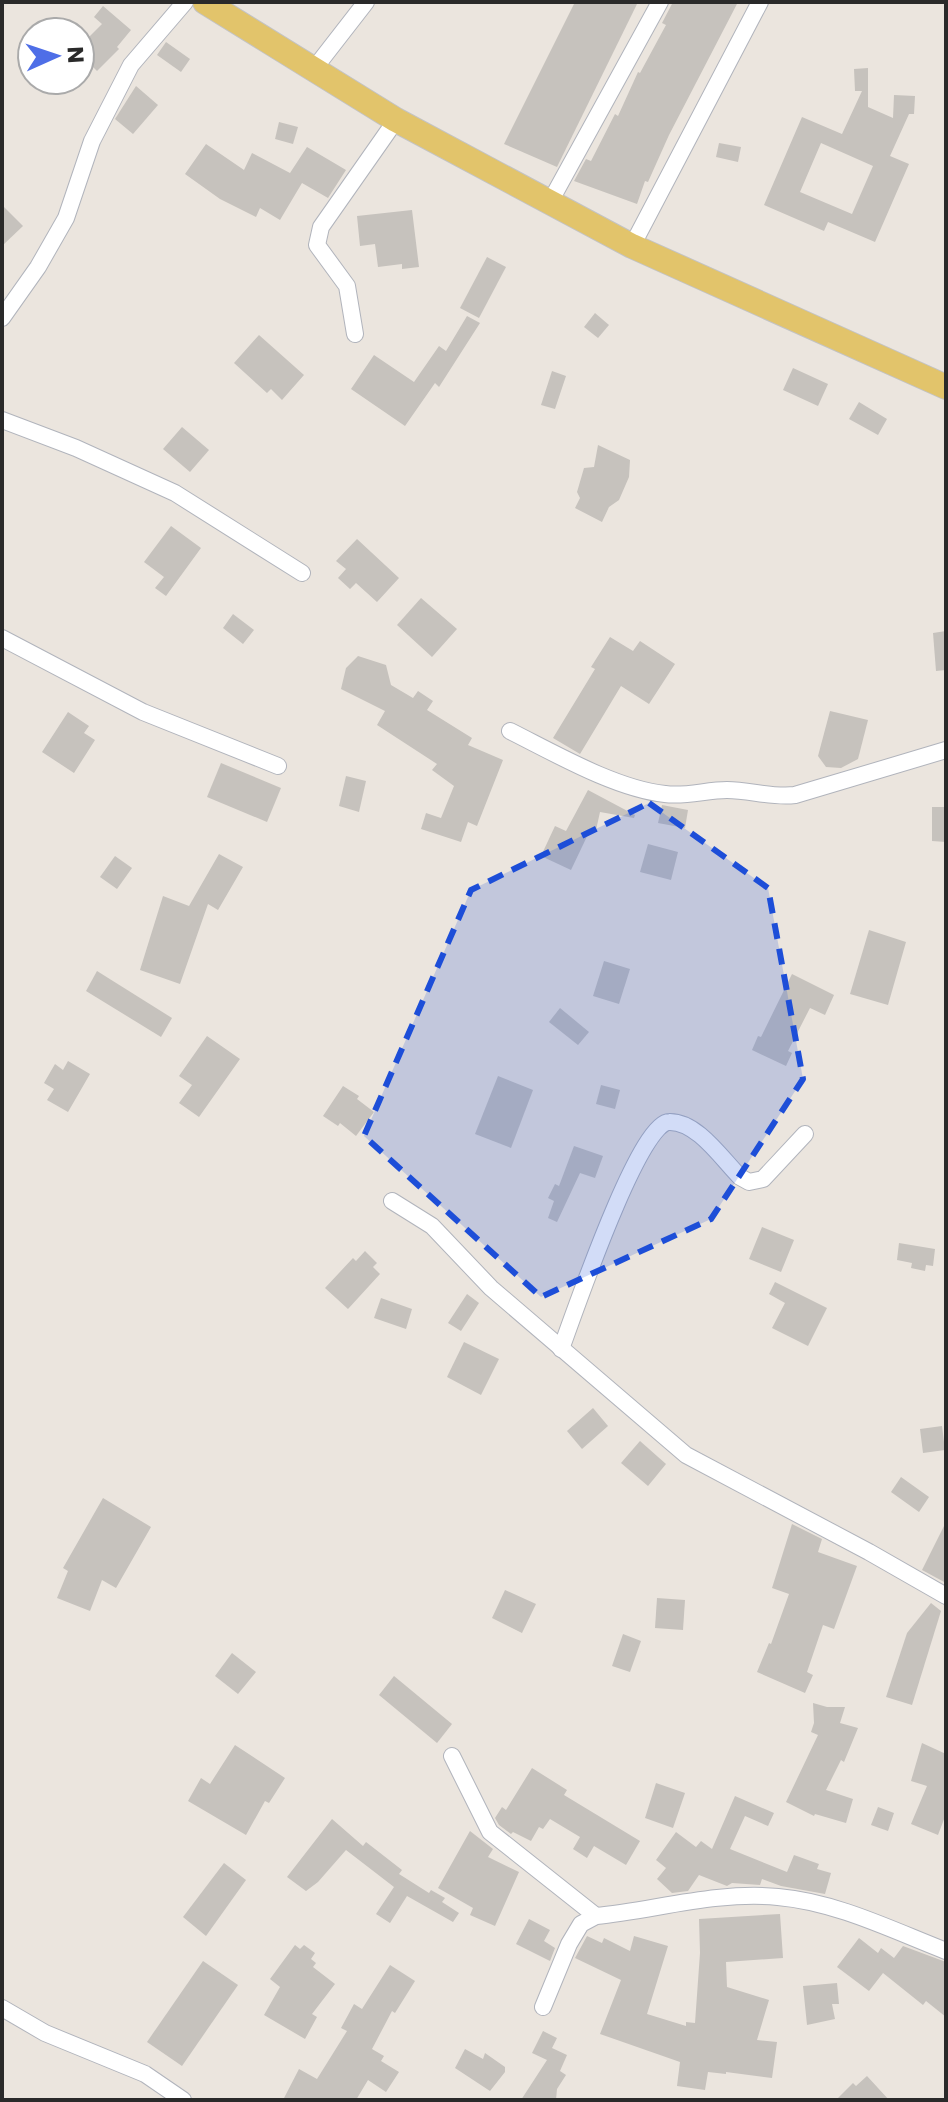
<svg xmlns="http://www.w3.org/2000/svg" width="948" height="2102" font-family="Poppins,sans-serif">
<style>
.building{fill:#c6c2bd;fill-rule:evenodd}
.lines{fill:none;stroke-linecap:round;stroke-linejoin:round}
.minor-casing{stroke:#b1b4bc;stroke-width:18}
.primary-casing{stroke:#c3c3c3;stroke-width:26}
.minor{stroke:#fff;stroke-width:16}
.primary{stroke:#e2c46b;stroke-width:24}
.marked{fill:#1d4ed8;fill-opacity:0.2;stroke:#1d4ed8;stroke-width:6;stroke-dasharray:16 10;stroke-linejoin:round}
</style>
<rect width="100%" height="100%" fill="#ebe5de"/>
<g class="building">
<path d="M575,2H638L557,167L504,144Z"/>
<path d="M673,2H738L669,135L648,182L645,181L637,204L574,181L586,159L591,161L615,114L618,116L638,72L640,73L666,25L662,23Z"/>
<path d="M103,6L131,30L117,47L119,49L97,71L80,54V46L102,24L94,17Z"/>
<path d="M166,42L190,59L181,72L157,55Z"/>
<path d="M868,68V107L893,118L894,95L915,96L914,114H909L890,156L909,164L875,242L828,222L824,231L764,205L802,117L842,134L862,91H855L854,69ZM821,143L873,166L852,214L800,192Z"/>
<path d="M136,86L158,105L133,134L115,119Z"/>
<path d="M279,122L298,127L293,144L275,139Z"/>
<path d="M719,143L741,147L738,162L716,157Z"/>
<path d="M206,144L244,170L252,153L290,173L307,147L346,170L328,198L302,183L280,220L260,208L256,217L220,199L185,174Z"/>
<path d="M2,205L23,226L2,246Z"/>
<path d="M412,210L419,267L402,269V264L378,267L375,244L360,246L357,216Z"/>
<path d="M487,257L506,267L479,318L460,308Z"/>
<path d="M595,313L609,325L598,338L584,327Z"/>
<path d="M467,316L480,323L439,387L435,383L405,426L351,389L374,355L414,382L439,346L446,351Z"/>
<path d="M259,335L304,375L282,400L271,389L267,393L234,363Z"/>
<path d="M793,368L828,384L818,406L783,390Z"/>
<path d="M552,371L566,376L555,409L541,405Z"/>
<path d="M859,402L887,419L878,435L849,419Z"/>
<path d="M182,427L209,450L190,472L163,449Z"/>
<path d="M598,445L630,460L629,477L619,500L609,507L602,522L575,508L580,498L577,492L584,468L594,467Z"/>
<path d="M171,526L201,548L166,596L155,588L164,577L144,562Z"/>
<path d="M357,539L399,578L377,602L356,583L350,589L338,578L346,569L336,561Z"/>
<path d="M421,598L457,629L432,657L397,625Z"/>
<path d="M233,614L254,630L243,644L223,628Z"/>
<path d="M946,631V670L936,671L933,633Z"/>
<path d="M610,637L633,651L640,641L675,664L649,704L621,686L580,754L553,738L595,669L591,667Z"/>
<path d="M358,656L386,665L391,685L413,698L418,691L433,701L427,710L472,738L468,745L503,760L477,826L468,822L461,842L421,829L426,813L441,818L454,786L432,770L437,764L377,725L385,711L341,689L346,668Z"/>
<path d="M830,711L868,720L858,759L841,768L826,767L818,756Z"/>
<path d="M68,712L89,726L84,733L95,740L74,773L42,752Z"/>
<path d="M221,763L281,788L267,822L207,797Z"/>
<path d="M346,776L366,781L359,812L339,806Z"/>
<path d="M588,790L635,815L634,818L600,812L596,830L591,828L571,870L541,856L555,826L566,831Z"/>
<path d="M662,805L688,810L685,828L658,823Z"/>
<path d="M932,807H946V842L932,841Z"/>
<path d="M648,844L678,852L671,880L640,872Z"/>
<path d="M219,854L243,867L218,910L208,904L180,984L140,970L163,896L189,906Z"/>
<path d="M115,856L132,868L117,889L100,877Z"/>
<path d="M869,930L906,942L888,1005L850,994Z"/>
<path d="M604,961L630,969L619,1004L593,996Z"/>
<path d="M97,971L172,1018L161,1037L86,991Z"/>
<path d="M792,974L834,995L825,1015L810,1008L788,1051L792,1053L786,1066L752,1050L758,1036L761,1037Z"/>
<path d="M560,1008L589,1032L578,1045L549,1022Z"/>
<path d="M207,1036L240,1059L199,1117L179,1103L192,1085L179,1076Z"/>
<path d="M68,1061L90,1074L68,1112L47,1100L54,1089L44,1083L55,1064L63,1070Z"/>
<path d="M498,1076L533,1090L511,1148L475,1134Z"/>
<path d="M601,1085L620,1090L615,1109L596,1104Z"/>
<path d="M343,1086L359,1096L357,1099L374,1112L356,1136L340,1123L338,1126L323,1116Z"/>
<path d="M574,1146L603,1156L595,1178L580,1173L557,1222L548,1218L554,1201L548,1198L555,1184L559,1186Z"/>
<path d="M762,1227L794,1240L781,1272L749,1259Z"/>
<path d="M899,1243L935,1249L933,1266L926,1265L925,1271L911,1268L912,1263L897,1260Z"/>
<path d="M365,1251L377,1263L373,1267L380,1274L348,1309L325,1288L353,1258L356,1261Z"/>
<path d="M775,1282L827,1308L808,1346L772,1328L785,1303L769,1294Z"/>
<path d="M467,1294L479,1303L461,1331L448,1323Z"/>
<path d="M381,1298L412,1309L406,1329L374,1318Z"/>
<path d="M464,1342L499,1359L481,1395L447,1377Z"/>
<path d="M593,1408L608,1426L582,1449L567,1431Z"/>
<path d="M942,1426L945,1450L923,1453L920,1429Z"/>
<path d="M640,1441L666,1464L648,1486L621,1463Z"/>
<path d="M901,1477L929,1497L919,1512L891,1492Z"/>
<path d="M103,1498L151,1527L116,1588L102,1580L90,1611L57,1598L68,1571L63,1568Z"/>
<path d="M946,1522V1583L922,1570Z"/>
<path d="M792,1524L822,1539L818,1552L857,1566L834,1629L823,1625L807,1672L813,1675L805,1693L757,1672L769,1643L771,1644L789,1594L772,1588Z"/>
<path d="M505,1590L536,1604L522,1633L492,1618Z"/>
<path d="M657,1598L685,1600L683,1630L655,1628Z"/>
<path d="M931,1603L941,1611L912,1705L886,1697L907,1633Z"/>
<path d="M623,1634L641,1641L630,1672L612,1666Z"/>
<path d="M232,1653L256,1672L238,1694L215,1676Z"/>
<path d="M394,1676L452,1724L437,1743L379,1695Z"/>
<path d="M813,1703L827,1707H845L840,1723L858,1728L844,1762L841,1760L826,1790L853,1799L846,1823L815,1814L814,1816L786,1802L818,1735L811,1732L814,1723Z"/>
<path d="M922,1743L946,1754V1814L938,1835L911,1824L927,1786L911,1781Z"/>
<path d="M235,1745L285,1778L269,1803L265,1801L246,1835L188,1801L201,1778L210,1784Z"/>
<path d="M532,1768L567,1790L564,1795L640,1841L626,1865L594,1846L587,1858L573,1849L580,1837L550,1819L543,1829L539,1827L531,1841L513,1832L511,1834L499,1825L495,1818L502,1807L506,1810Z"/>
<path d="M656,1783L685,1793L673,1828L645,1818Z"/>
<path d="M735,1796L774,1813L768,1826L745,1816L730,1849L787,1872L794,1855L819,1864L817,1869L831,1873L825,1894L781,1886L762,1879L760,1885L732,1883L727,1886L699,1875L688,1891L672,1893L657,1879L666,1868L656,1860L676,1832L696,1847L701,1841L712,1849Z"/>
<path d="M878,1807L894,1813L888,1831L871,1825Z"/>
<path d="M332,1819L363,1846L366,1842L402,1870L399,1874L429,1893L431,1890L445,1898L442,1902L459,1913L453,1922L407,1896L390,1923L376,1914L394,1887L346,1850L318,1882L306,1891L287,1877Z"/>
<path d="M470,1831L493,1849L488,1857L519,1872L495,1926L470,1915L473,1908L438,1888Z"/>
<path d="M224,1863L246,1880L206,1936L183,1917Z"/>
<path d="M780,1914L783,1958L726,1962L727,1987L769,2000L757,2040L777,2042L772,2078L726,2072V2074L708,2072L705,2090L677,2086L680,2062L600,2034L621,1980L575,1958L587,1936L602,1943L604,1938L630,1951L634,1936L668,1946L647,2014L686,2026V2022L695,2023L700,1953L699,1919Z"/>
<path d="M529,1919L550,1930L544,1941L555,1948L550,1961L516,1944Z"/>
<path d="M859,1938L878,1953L881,1948L894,1958L903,1946L946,1962V2017L926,2001L923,2005L883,1973L869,1991L837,1967Z"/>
<path d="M295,1945L300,1949L304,1945L315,1953L311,1959L316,1963L313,1967L335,1984L312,2014L317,2017L305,2039L264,2015L280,1987L270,1979Z"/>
<path d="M203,1961L238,1985L182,2066L147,2042Z"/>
<path d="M390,1965L415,1981L395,2013L392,2011L372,2049L384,2056L381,2061L399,2072L386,2092L368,2080L356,2100H283L299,2069L317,2079L347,2031L341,2028L354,2004L362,2009Z"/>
<path d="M837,1983L839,2004H832L835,2019L807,2025L803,1986Z"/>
<path d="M543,2031L557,2038L552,2048L567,2055L560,2071L566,2075L557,2089L556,2100H521L547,2060L532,2053Z"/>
<path d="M465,2049L483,2059L485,2053L505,2067V2072L490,2091L455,2068Z"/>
<path d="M867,2076L889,2100H836L853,2083L856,2086Z"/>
</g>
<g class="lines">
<g class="minor-casing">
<g id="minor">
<path d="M314,69L366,2"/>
<path d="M550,202L660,2"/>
<path d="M632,246L760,2"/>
<path d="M2,318L38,267L66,218L92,141L131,65L185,2"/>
<path d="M355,334L347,286L317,245L321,227L396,120"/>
<path d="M2,420L76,448L175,493L302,573"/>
<path d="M2,638L143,712L278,766"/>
<path d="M510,731C554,753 616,789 665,794C685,797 707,790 727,790C750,790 772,798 795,795L946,750"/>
<path d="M392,1201L432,1226L491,1288L686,1455L869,1552L946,1596"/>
<path d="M561,1349C573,1317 639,1122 669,1122C697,1121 722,1159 740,1177L749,1182L763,1179L805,1134"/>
<path d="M452,1756L490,1832L596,1916"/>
<path d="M543,2007L569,1944L581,1924L596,1916C655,1910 718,1891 778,1897C836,1902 892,1930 946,1951"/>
<path d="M2,2008L45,2033L145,2074L183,2100"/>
</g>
</g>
<g class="primary-casing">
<path id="primary" d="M205,2L396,120L632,246L946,387"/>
</g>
<use href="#minor" class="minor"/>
<use href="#primary" class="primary"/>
</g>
<path class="marked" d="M649,803L768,888L803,1079L711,1219L541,1297L364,1136L471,890Z"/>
<rect width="948" height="2102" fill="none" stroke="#2a2a2a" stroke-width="8"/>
<g transform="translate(56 56) rotate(87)"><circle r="38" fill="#ffffff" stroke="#aaaaaa" stroke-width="2"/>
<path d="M0-6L14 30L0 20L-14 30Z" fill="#4e6ee7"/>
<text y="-12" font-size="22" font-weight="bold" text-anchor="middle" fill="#2a2a2a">N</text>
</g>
</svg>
